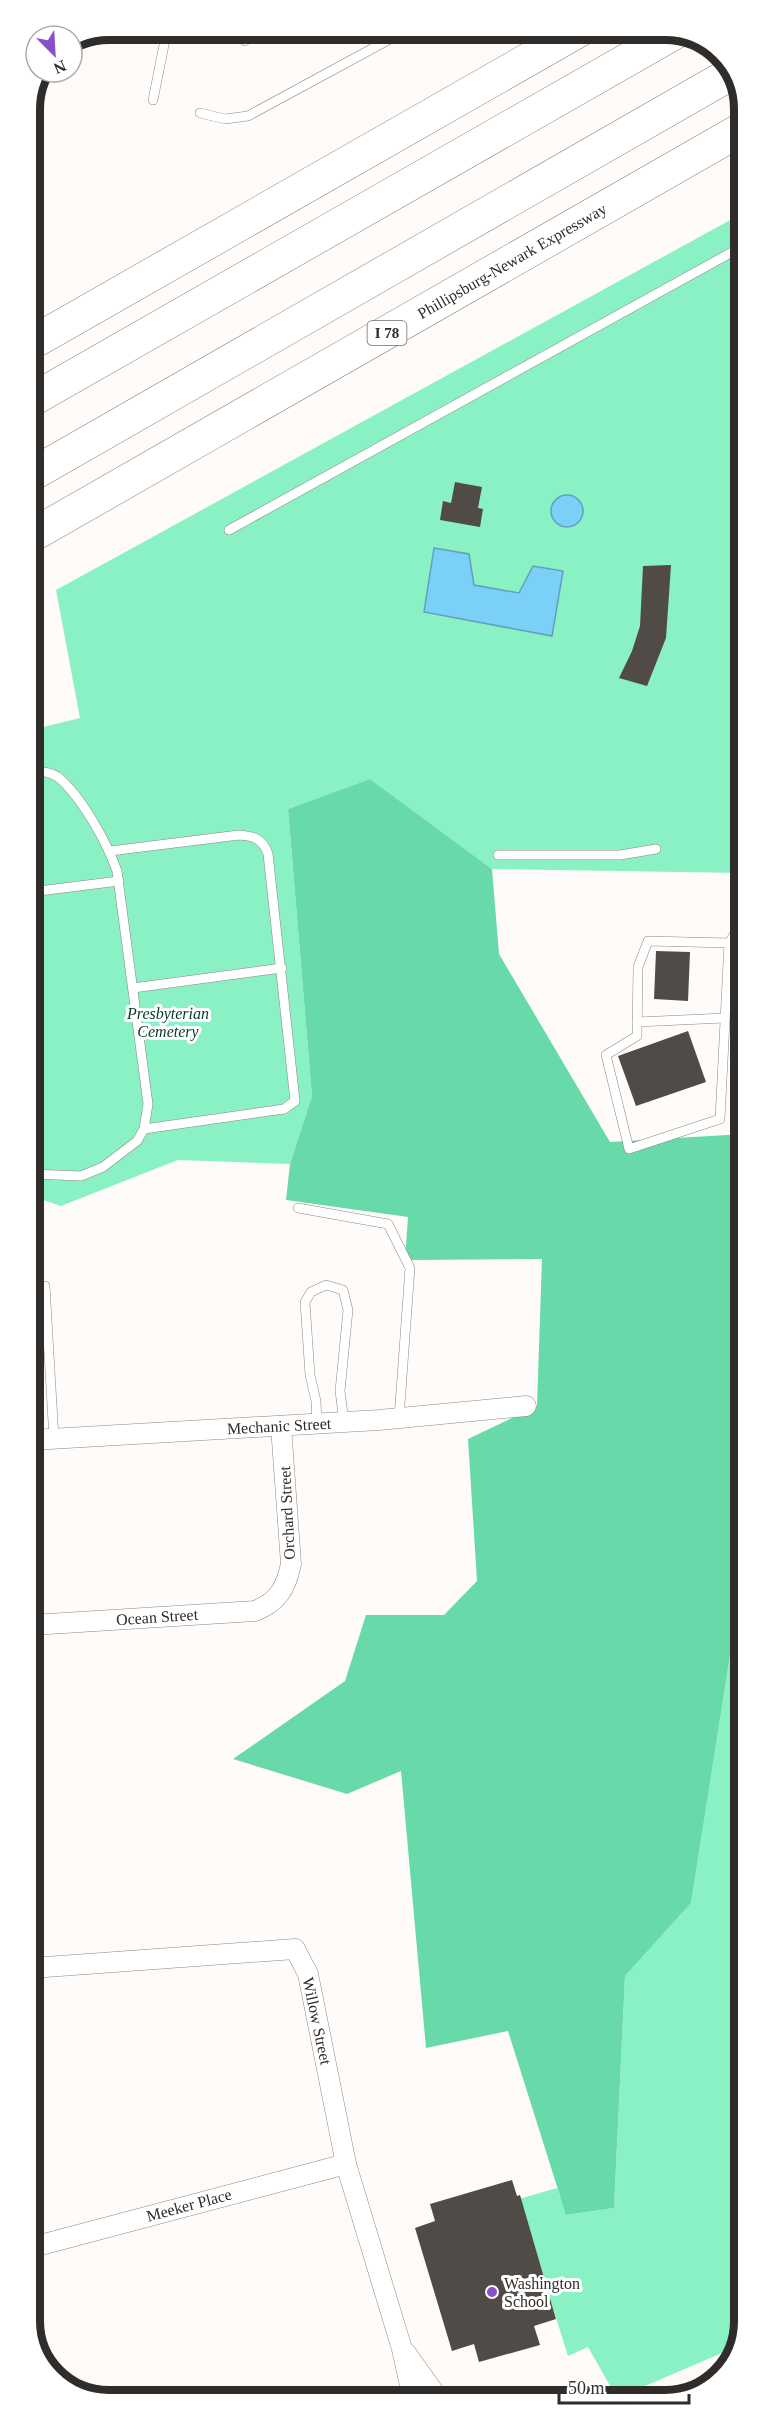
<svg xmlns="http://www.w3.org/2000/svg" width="775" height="2430" font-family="Georgia,serif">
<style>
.green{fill:#89f1c3}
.forest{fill:#68d9a9}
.water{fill:#7bd0f7;stroke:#649fba;stroke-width:1.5}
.building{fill:#504b46}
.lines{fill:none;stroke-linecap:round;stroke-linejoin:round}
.service-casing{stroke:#8d8782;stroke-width:10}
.minor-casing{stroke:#8d8782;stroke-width:21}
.motorway-casing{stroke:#8d8782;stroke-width:34}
.service{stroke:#fff;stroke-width:9}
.minor{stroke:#fff;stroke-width:20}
.motorway{stroke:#fff;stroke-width:33}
.poi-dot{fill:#8951c8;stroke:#fff;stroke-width:2}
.labels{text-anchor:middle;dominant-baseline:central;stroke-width:6;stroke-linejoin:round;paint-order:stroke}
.shield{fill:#fff;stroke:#6d6b6a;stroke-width:1.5}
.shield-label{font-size:15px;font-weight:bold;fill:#2f2c2a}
.street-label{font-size:16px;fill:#2f2c2a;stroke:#fff}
.park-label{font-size:16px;font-style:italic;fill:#063927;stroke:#fff}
.poi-label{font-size:16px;fill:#2f2c2a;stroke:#fff;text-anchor:start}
.rim{fill:none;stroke:#2f2c2a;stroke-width:8}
</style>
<rect width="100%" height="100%" fill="#fefbf9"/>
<g class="green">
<path d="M743,213V873L492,869L370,779L288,809L312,1096L290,1164L178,1160L61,1206L31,1196V730L80,718L56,590Z"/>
<path d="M744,1634L745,2320L736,2347L617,2398L588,2347L568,2356L519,2199L557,2188L567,2215L614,2208L625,1976L691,1903L732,1643Z"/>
</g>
<path class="forest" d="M370,779L492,869L499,954L610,1142L744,1134V1634L732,1643L691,1903L625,1976L614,2208L566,2215L508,2031L426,2048L401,1771L347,1794L233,1759L345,1681L366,1615H444L477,1581L468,1439L537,1406L542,1259L405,1260L408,1217L286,1200L290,1164L312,1096L288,809Z"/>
<g class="water">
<circle cx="567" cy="511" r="16"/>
<path d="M434,548L469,554L474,585L519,593L533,566L563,571L552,636L424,612Z"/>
</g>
<g class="building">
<path d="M455,482L482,487L478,508L483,509L480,527L440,520L443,501L451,503Z"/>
<path d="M671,565L666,638L647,686L619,678L632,651L640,626L643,566Z"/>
<path d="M656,951L690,952L688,1001L654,999Z"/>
<path d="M688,1031L706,1082L636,1106L618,1056Z"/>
<path d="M512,2180L517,2196L520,2195L556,2319L534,2326L540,2345L479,2362L474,2344L452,2351L415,2228L435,2221L430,2204Z"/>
</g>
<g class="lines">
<g class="service-casing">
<g id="service">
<path d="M245,41L248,30"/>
<path d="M153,100L167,30"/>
<path d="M200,113L225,119L248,116L390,39L392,30"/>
<path d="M229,530L743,246"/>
<path d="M31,771C39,771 51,772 58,777C82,797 107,843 117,871L148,1104L144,1129L137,1141L103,1167L81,1176L31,1174"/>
<path d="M110,851L239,835C254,836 263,839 268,854L295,1101L284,1109L144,1129"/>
<path d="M498,855H620L656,849"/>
<path d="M31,892L119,881"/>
<path d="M729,943L648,941L638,967L637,1036L606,1055L629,1149L720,1119L729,943L743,920"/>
<path d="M133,988L282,968"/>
<path d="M637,1022L725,1018"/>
<path d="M298,1208L388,1224L410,1268L399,1418"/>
<path d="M45,1286L54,1439"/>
<path d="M317,1424L316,1401L310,1375L305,1302L311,1292L326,1285L343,1290L348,1310L340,1391L344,1422"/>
</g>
</g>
<g class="minor-casing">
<g id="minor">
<path d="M32,1440L379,1420L526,1406"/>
<path d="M32,1625L255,1611C278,1602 286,1588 291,1564L281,1426"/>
<path d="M32,1968L295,1949L308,1974L346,2164L402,2349L413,2399"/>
<path d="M33,2247L346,2164"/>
<path d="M406,2353L438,2398"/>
</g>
</g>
<g class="motorway-casing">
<g id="motorway">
<path d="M30,344L580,30"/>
<path d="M30,401L676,32"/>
<path d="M31,475L732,73"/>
<path d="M31,536L742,129"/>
</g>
</g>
<use href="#service" class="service"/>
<use href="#minor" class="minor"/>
<use href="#motorway" class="motorway"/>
</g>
<circle class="poi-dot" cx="492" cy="2292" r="6"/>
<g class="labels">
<rect class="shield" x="367.5" y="321" width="39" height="24" rx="4.5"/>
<g class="shield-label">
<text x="387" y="333">I 78</text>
</g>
<g class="street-label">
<text transform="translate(512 261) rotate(-30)">Phillipsburg-Newark Expressway</text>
<text transform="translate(279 1426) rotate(-3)">Mechanic Street</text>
<text transform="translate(287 1513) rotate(-93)">Orchard Street</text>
<text transform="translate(157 1617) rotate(-4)">Ocean Street</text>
<text transform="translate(317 2021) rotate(78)">Willow Street</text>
<text transform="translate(189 2205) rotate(-15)">Meeker Place</text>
</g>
<g class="park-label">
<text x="168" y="1013">Presbyterian<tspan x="168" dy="18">Cemetery</tspan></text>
</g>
<g class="poi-label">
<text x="504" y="2283">Washington<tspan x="504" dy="18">School</tspan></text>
</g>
</g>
<path d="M0 0H775V2430H0ZM109 40H665A69 69 0 0 1 734 109V2321A69 69 0 0 1 665 2390H109A69 69 0 0 1 40 2321V109A69 69 0 0 1 109 40Z" fill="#fff" fill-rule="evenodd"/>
<path class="rim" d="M109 40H665A69 69 0 0 1 734 109V2321A69 69 0 0 1 665 2390H109A69 69 0 0 1 40 2321V109A69 69 0 0 1 109 40Z"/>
<g transform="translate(54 54) rotate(156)"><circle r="28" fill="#ffffff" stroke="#acabaa" stroke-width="1.5"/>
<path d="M0-4.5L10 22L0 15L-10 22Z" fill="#8951c8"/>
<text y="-9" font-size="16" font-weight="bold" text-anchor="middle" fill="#2f2c2a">N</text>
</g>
<path d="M559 2394v9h130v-9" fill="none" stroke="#2f2c2a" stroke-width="3"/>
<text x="568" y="2394" font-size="18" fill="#2f2c2a" stroke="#ffffff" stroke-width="4.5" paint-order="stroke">50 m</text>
</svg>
